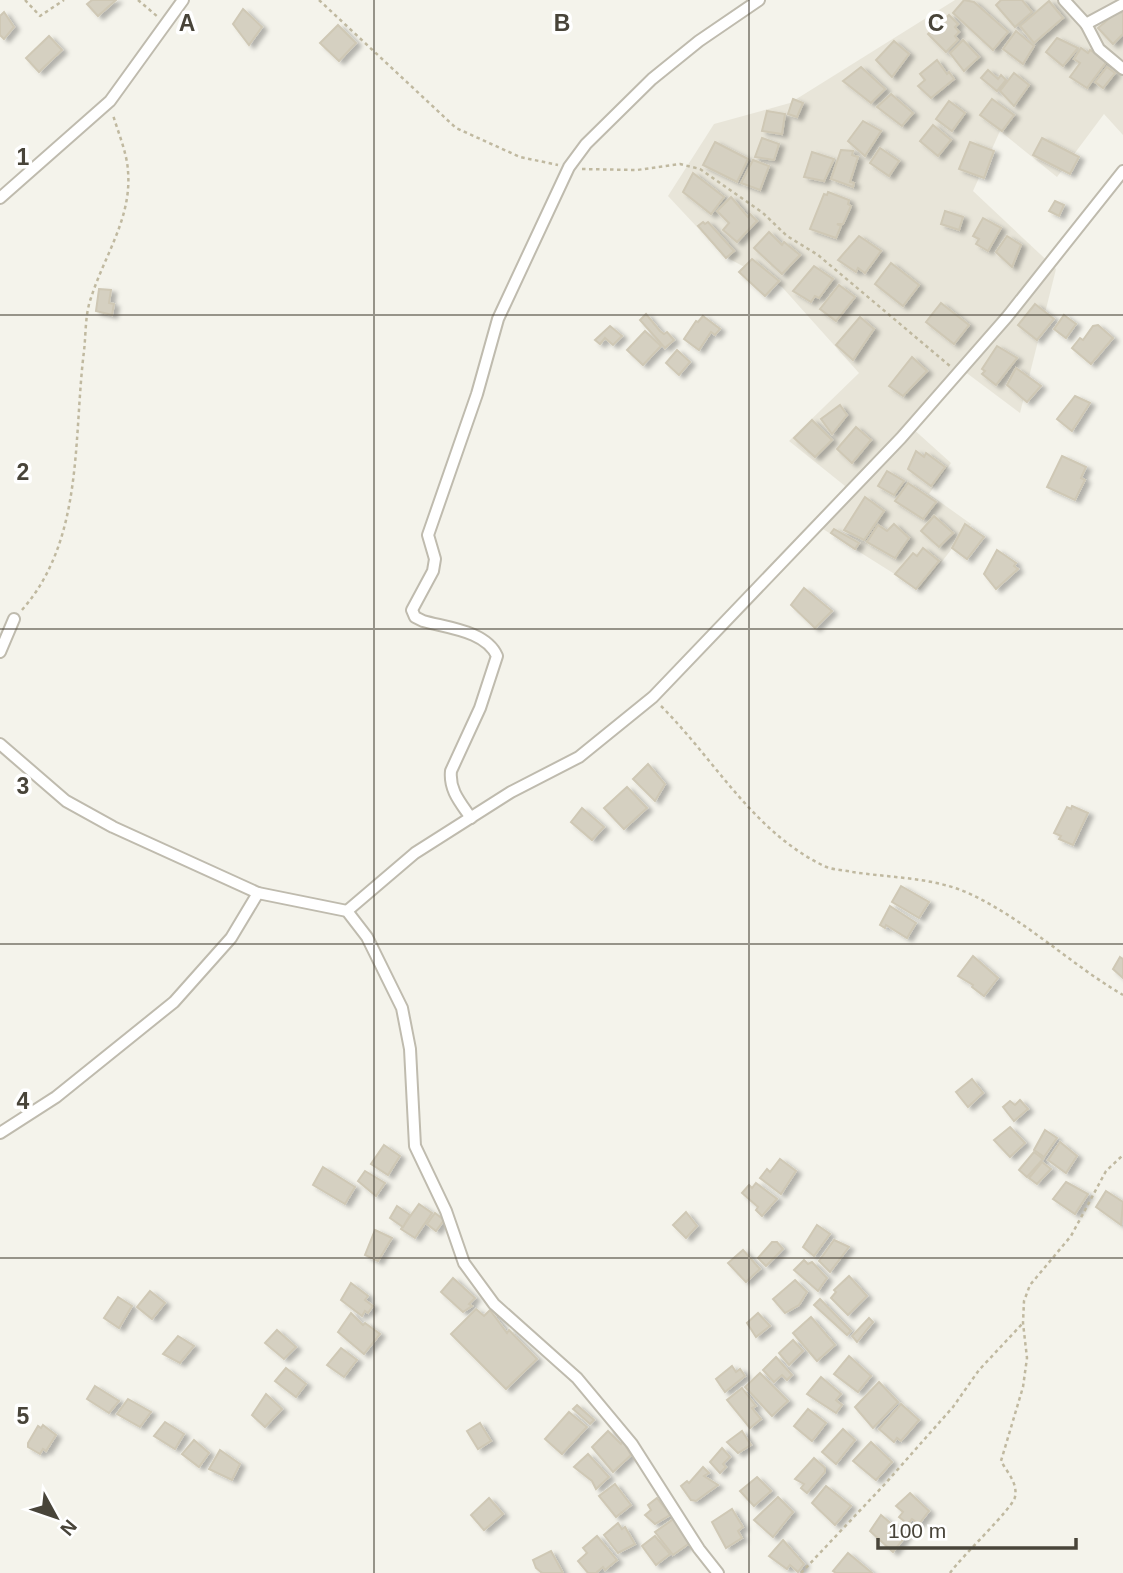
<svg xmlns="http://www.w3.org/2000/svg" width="1123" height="1573" font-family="Helvetica,sans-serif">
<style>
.residential{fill:#e8e5d9}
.building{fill:#d5d0c1;stroke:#cfc8b5;stroke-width:2;filter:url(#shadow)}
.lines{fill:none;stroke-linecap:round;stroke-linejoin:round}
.minor-casing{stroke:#bfbbae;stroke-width:14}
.path{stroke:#c0b9a0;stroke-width:2.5;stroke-dasharray:3.5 3.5;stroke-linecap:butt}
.minor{stroke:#fff;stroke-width:10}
.grid{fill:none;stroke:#484439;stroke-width:2;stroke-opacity:0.55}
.grid-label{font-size:23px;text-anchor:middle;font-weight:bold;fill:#484439;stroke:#fff;stroke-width:7;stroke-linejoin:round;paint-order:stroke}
</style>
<defs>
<filter id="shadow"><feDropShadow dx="5" dy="3" stdDeviation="2" flood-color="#0004"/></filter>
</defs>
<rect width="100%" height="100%" fill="#f4f3eb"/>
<path class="residential" d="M955,0H1123V135L1104,114L1057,177L1000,131L973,191L1056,269L1020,413L960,368L911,427L951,463L929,494L971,524L920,590L823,529L845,486L789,441L859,373L782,287L724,256L668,196L714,124L790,103Z"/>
<g class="building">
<path d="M92,0H116L98,16L87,4Z"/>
<path d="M964,0L974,2L1008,32L993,50L953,13Z"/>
<path d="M1001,0H1022L1032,12L1015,27L996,5Z"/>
<path d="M1049,1L1063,18L1034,43L1020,26Z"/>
<path d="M243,9L262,27L249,45L233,24Z"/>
<path d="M1118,11L1123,13V34L1113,44L1098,28Z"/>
<path d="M4,12L14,27L4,39L0,35V16Z"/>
<path d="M949,15L958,24L955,27L959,32L955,36L958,40L946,52L928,34Z"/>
<path d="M338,25L356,43L339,61L320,43Z"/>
<path d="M1016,31L1034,46L1023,64L1003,49Z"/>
<path d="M49,36L62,50L39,72L26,58Z"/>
<path d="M1057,38L1078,48L1063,66L1046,52Z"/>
<path d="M963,40L979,57L964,71L950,53Z"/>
<path d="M894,41L909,54L892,77L876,60Z"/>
<path d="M1081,48L1088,53L1090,50L1107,61L1087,88L1070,77L1080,63L1074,59Z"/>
<path d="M937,60L947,74L949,72L954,79L931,98L918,86L925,80L920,74Z"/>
<path d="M861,67L885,89L871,103L843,81Z"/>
<path d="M1107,67L1115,73L1103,88L1095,82Z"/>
<path d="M988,70L998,79L1001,75L1006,80L997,91L981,78Z"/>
<path d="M1014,73L1029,85L1014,106L1000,91Z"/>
<path d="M891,94L913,113L902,126L877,107Z"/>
<path d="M793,99L803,103L797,117L788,114Z"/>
<path d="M992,99L1014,115L1002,131L980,115Z"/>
<path d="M949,101L965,113L952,131L936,119Z"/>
<path d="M767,111L785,114L782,134L762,131Z"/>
<path d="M863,121L881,131L865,156L848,141Z"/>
<path d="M933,125L951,140L938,156L920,141Z"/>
<path d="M762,138L779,144L774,160L755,157Z"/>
<path d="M1042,138L1079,157L1070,174L1033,155Z"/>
<path d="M715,142L748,159L737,182L703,165Z"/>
<path d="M970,142L994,151L984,178L959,169Z"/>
<path d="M880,148L899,161L889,176L870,163Z"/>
<path d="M841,150L853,151L852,155L858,157L850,182L854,183L853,187L831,179Z"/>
<path d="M812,152L834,159L824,181L804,177Z"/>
<path d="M753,160L769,166L760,190L741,183Z"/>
<path d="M693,173L724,197L711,214L683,192Z"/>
<path d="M828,192L849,200L848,204L851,206L843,224H837L841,226L836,238L810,229L824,194L827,195Z"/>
<path d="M731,197L748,217L750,214L757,221L737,242L723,230L729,223L717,211Z"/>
<path d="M1055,201L1064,205L1059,216L1049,211Z"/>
<path d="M945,211L963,217L959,230L941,224Z"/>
<path d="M983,218L1001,228L988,251L976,244L979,239L973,236Z"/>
<path d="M703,222L705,224L708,222L734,251L726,258L698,226Z"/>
<path d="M769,232L782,245L784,242L800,255L782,274L754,248Z"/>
<path d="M859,236L881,251L865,273L858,268L856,272L838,260Z"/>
<path d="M1007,236L1021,245L1012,267L996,252Z"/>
<path d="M752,259L779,281L765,296L739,272Z"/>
<path d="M891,263L919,285L903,306L875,284Z"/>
<path d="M814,266L833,279L819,298L815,296L811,302L793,291Z"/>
<path d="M839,285L855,297L836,321L820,309Z"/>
<path d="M99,289L111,290L109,303L114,304L112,315L96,311Z"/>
<path d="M941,303L969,325L954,344L926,322Z"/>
<path d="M1035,304L1054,319L1037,340L1018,325Z"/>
<path d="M646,314L660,331L664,334L667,332L674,340L665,348L640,320Z"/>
<path d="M1064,315L1076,324L1066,338L1054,329Z"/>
<path d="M703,316L720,329L715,335L711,332L699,350L684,339L696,321L698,322Z"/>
<path d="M860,317L874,329L853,360L836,345Z"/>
<path d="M1098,325L1113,338L1091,364L1072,348L1080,338L1083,340L1093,326Z"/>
<path d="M610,326L622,336L613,345L605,338L600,344L595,340Z"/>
<path d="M645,331L661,346L643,365L627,350Z"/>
<path d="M997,346L1017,358L996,385L982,374L985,371L982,369Z"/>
<path d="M677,350L690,362L679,375L666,363Z"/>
<path d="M912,357L927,371L903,396L889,386Z"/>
<path d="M1016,368L1041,386L1027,402L1007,385Z"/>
<path d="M1075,396L1090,403L1072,431L1057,419Z"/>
<path d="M840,405L847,415L832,434L821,419Z"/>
<path d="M812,420L832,440L815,457L794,438Z"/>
<path d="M856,427L871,440L852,463L837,449Z"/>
<path d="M916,451L924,457L926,453L945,467L931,486L908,469Z"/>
<path d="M1062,456L1086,467L1081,478L1085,480L1075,500L1047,487Z"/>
<path d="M887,471L904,481L894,495L878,486Z"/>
<path d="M908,483L936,502L923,519L895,501Z"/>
<path d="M865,497L884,511L864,540L844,530Z"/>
<path d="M934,516L953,533L939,547L921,531Z"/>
<path d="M894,524L909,538L895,558L867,542L878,525L887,531Z"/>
<path d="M965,524L984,537L967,559L952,548Z"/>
<path d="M834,529L859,543L855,549L831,533Z"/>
<path d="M923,548L939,561L916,589L895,574L913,553L917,556Z"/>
<path d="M997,550L1016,563L1014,566L1018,569L996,589L984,574Z"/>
<path d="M804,588L832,611L815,628L791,605Z"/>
<path d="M648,764L665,784L655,801L633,779Z"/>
<path d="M627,787L647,808L624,829L604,808Z"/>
<path d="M1072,806L1088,813L1073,845L1059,839L1061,836L1054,833L1067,807L1071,809Z"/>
<path d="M582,808L604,827L592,840L571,822Z"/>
<path d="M901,886L929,902L919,918L892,902Z"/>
<path d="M890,906L916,923L907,938L886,925L885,928L880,925Z"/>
<path d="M973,956L998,978L984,996L972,987L973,985L958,976Z"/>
<path d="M1120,957L1123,959V978L1113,969Z"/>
<path d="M972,1079L983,1093L968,1107L956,1092Z"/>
<path d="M1020,1100L1028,1109L1014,1121L1003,1107L1010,1101L1015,1105Z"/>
<path d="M1010,1127L1025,1143L1010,1157L994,1140Z"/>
<path d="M1045,1130L1057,1138L1044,1157L1034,1150Z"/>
<path d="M1060,1142L1077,1156L1066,1173L1048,1160Z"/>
<path d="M384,1145L400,1156L388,1175L371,1164Z"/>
<path d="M1034,1152L1043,1159L1027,1177L1019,1170Z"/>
<path d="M780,1159L796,1171L781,1194L760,1178L767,1169L770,1172Z"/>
<path d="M1042,1162L1051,1169L1037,1184L1029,1178Z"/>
<path d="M323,1167L355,1187L345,1204L313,1185Z"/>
<path d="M365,1171L385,1183L376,1196L358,1181Z"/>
<path d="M1066,1182L1088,1194L1075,1214L1053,1199Z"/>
<path d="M756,1183L777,1199L762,1216L756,1210L758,1207L742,1193L749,1185L752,1188Z"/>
<path d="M1106,1191L1123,1202L1121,1225L1096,1207Z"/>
<path d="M419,1204L432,1213L415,1238L401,1229Z"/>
<path d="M397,1206L410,1215L403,1227L390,1218Z"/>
<path d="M686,1212L697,1226L686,1238L673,1225Z"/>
<path d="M435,1213L444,1220L436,1231L427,1224Z"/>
<path d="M817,1225L830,1234L814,1256L803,1247Z"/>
<path d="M375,1230L392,1238L378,1261L365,1255Z"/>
<path d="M834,1240L849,1247L830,1272L819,1261Z"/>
<path d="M772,1242H777L783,1249L766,1266L758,1258Z"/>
<path d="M743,1250L760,1269L746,1282L728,1263Z"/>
<path d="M804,1260L808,1264L812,1262L827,1278L818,1291L794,1270Z"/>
<path d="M849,1276L867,1296L848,1315L831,1298L836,1292L834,1290Z"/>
<path d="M453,1278L475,1298L469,1304L472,1306L463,1312L441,1292Z"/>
<path d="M795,1280L807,1292L799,1305L785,1313L773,1299Z"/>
<path d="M351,1283L368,1296L365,1300L373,1306L368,1313L365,1311L362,1316L341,1300Z"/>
<path d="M150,1291L165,1303L152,1319L137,1307Z"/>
<path d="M118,1297L132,1306L119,1328L104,1318Z"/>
<path d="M820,1299L851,1331L847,1335L814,1305Z"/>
<path d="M476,1309L484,1316L490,1310L507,1333L509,1330L537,1359L506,1389L451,1334Z"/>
<path d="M351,1313L363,1325L365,1323L380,1334L364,1354L338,1332Z"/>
<path d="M758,1313L770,1326L756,1337L747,1323Z"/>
<path d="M811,1317L835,1345L817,1361L793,1333Z"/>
<path d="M869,1318L873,1322L857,1342L852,1336Z"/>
<path d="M277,1330L296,1347L284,1359L265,1343Z"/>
<path d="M178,1336L194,1346L180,1363L163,1354Z"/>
<path d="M793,1340L803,1351L789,1365L779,1353Z"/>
<path d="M341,1348L357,1360L344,1377L327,1365Z"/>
<path d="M849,1356L871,1376L858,1392L834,1374Z"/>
<path d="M776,1357L792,1375L787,1380L782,1375L774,1382L763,1370Z"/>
<path d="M732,1366L736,1372L740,1369L745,1376L725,1392L716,1379Z"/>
<path d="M286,1368L306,1384L296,1397L275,1381Z"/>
<path d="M760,1373L788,1401L772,1416L745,1387Z"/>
<path d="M821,1377L841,1394L836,1400L842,1405L836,1413L807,1394Z"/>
<path d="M879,1382L898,1402L873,1428L855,1407Z"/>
<path d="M95,1386L119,1401L109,1413L87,1399Z"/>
<path d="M742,1388L756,1406L752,1408L761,1419L750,1428L727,1400Z"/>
<path d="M266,1394L282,1409L265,1427L252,1415Z"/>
<path d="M128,1399L151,1412L140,1427L117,1414Z"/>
<path d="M901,1404L919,1420L901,1441L897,1438L894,1442L879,1429Z"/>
<path d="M577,1405L594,1420L590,1424L573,1409Z"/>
<path d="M808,1409L826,1423L812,1441L794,1426Z"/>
<path d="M569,1412L587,1427L562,1454L545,1439Z"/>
<path d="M165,1422L184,1434L175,1449L154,1436Z"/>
<path d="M480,1423L491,1441L478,1449L467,1431Z"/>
<path d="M43,1425L56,1435L46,1451L43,1449L40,1454L28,1447V1443L38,1426L41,1428Z"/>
<path d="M843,1429L855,1440L836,1464L822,1452Z"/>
<path d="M608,1431L621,1444L623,1441L631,1455L613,1472L592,1447Z"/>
<path d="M742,1431L751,1445L738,1453L727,1442Z"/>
<path d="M194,1440L209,1453L199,1467L182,1454Z"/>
<path d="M871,1442L892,1462L876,1480L853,1461Z"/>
<path d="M722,1448L730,1457L723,1464L726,1467L720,1473L710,1462Z"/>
<path d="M220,1450L240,1464L232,1480L209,1469Z"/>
<path d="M588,1454L609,1477L596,1489L592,1481L574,1467Z"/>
<path d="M814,1458L825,1468V1472L807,1493L801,1488L804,1484L795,1479Z"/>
<path d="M703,1467L709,1473L704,1476L718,1485L696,1501L691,1500L681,1486L687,1481L689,1483Z"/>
<path d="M757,1477L771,1491L754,1506L740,1491Z"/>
<path d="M615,1484L631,1505L616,1517L599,1496Z"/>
<path d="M826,1486L851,1506L835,1525L812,1503Z"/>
<path d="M910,1493L929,1511L919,1524L912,1519L908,1524L899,1517L903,1512L896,1506Z"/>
<path d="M778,1497L793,1512L773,1537L754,1520Z"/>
<path d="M489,1498L503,1514L484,1530L471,1515Z"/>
<path d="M657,1498L670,1515L655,1524L645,1515L651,1510L648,1505Z"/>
<path d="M732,1509L743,1527L738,1531L742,1538L726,1548L712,1522Z"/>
<path d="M881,1515L906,1536L893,1552L870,1531Z"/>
<path d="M675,1518L691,1542L673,1555L655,1532Z"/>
<path d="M618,1523L622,1529L625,1527L635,1544L618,1553L604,1535Z"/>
<path d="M597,1536L617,1560L605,1570L603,1567L596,1573H588L578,1561L587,1553L583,1548Z"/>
<path d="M655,1536L670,1554L656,1565L642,1546Z"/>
<path d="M783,1540L804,1564L798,1572L790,1565L787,1569L769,1556Z"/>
<path d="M551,1551L563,1573H542L536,1568L533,1560Z"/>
<path d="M848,1553L872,1573H836L833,1571Z"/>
</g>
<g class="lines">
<g class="minor-casing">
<g id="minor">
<path d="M1064,0L1086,24"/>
<path d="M1123,4L1086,24L1099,49L1123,69"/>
<path d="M0,198L110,101L183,0"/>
<path d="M0,652L14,619"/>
<path d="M0,744L66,801L113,827L258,893L347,911L367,937L402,1008L410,1049L415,1146L446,1211L464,1263L494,1304L577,1378L632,1444L699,1549L718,1573"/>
<path d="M471,818C460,802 449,790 451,771L480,708L497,656C486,631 448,628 423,621L415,617L412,610L433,571L435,559L428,535L477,394L498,319L569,167L586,144L652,79L699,41L759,0"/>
<path d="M347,911L415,853L511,792L579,757L653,697L901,438L1007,317L1123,171"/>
<path d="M0,1133L56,1097L174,1002L231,938L258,893"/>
</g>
</g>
<g class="path">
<path d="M25,0L40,16L64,0"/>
<path d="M138,0L158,17"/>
<path d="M319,0L456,128L520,157L558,165"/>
<path d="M582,169L637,170L680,164L700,169L763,213L787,236L818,255L950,366"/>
<path d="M22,610C84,539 73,440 84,351C86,334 85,314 91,298C104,256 132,218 128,171C127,153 118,132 113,115"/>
<path d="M661,706C715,760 752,830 822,865C831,870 843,870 853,872C891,878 932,877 968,893C1025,919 1070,964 1123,995"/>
<path d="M801,1573L884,1485L953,1407L979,1370L1023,1323"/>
<path d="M950,1573C961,1557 1013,1508 1015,1497C1018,1483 1007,1472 1001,1461L1023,1387L1027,1358L1023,1323L1024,1301L1030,1285L1071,1236L1106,1171L1123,1155"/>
</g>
<use href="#minor" class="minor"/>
</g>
<path class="grid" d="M374,0V1573M749,0V1573M0,315H1123M0,629H1123M0,944H1123M0,1258H1123"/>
<g class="grid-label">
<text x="187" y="31">A</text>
<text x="562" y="31">B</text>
<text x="936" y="31">C</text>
<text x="23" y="165">1</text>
<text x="23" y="480">2</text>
<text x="23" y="794">3</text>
<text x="23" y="1109">4</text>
<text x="23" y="1424">5</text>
</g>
<g transform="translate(56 1517) rotate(130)" stroke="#ffffff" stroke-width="5" paint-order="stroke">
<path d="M0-5L12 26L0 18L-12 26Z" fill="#484439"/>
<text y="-10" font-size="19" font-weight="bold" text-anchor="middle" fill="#484439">N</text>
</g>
<path d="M878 1538v10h198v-10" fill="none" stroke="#484439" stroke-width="3.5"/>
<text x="888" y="1538" font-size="21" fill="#484439" stroke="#ffffff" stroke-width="5" paint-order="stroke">100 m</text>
</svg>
